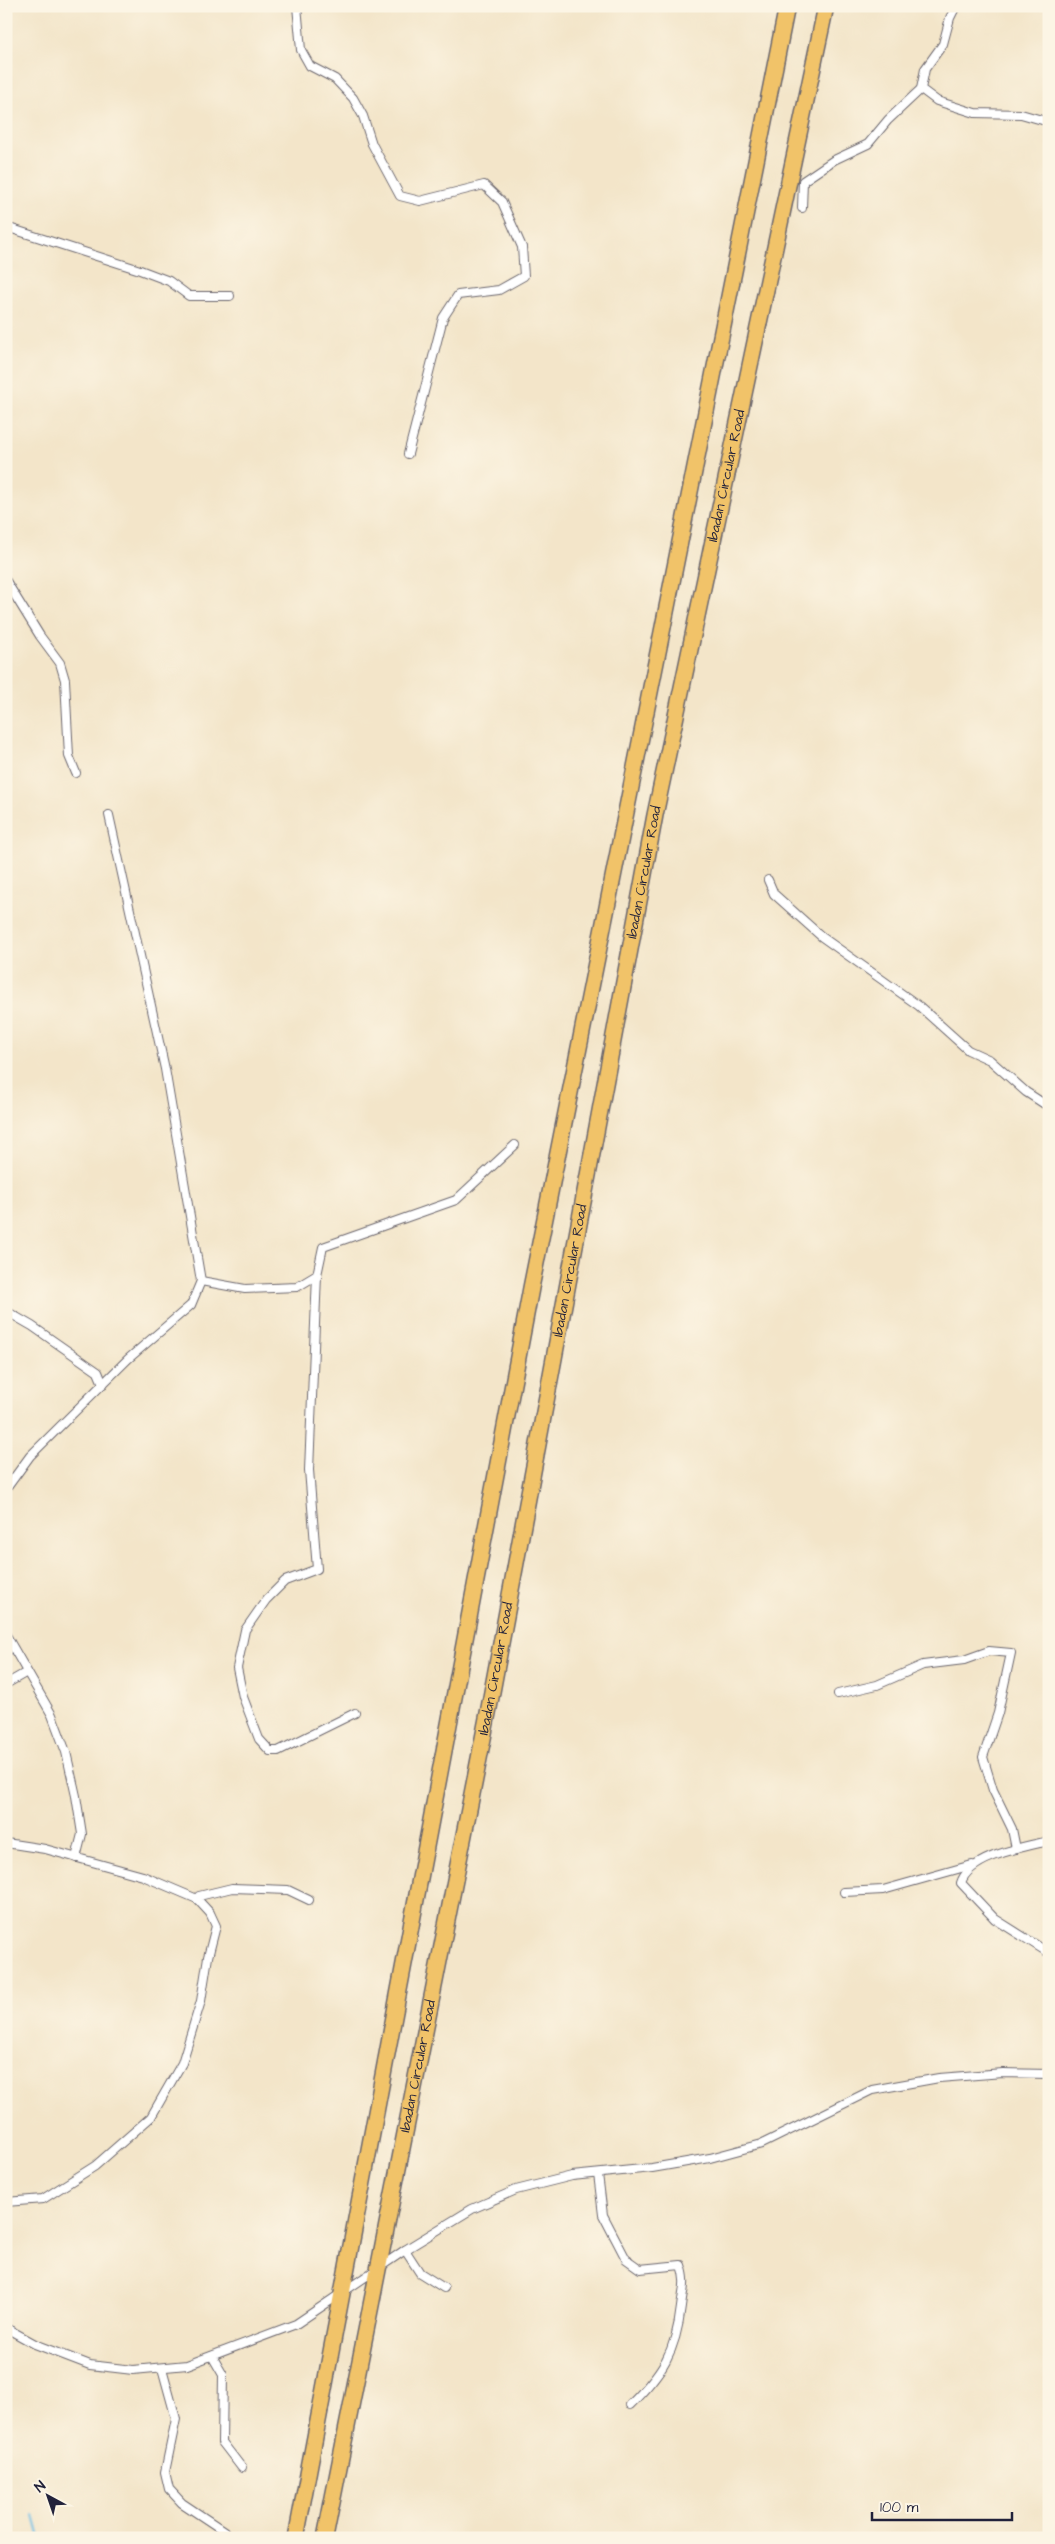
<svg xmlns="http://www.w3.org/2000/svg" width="1055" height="2544" font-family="'Architects Daughter',sans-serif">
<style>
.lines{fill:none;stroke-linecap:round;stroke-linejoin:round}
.stream{stroke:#66bbe2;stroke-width:2.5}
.street-casing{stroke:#6b666d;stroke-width:10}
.highway-casing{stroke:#6b666d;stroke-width:18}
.street{stroke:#fff;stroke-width:8}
.highway{stroke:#f1c369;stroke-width:15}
.labels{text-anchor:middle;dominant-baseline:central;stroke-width:4;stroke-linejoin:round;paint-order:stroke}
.street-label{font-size:14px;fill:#22223b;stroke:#fcf5e5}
</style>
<rect width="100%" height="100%" fill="#fcf5e5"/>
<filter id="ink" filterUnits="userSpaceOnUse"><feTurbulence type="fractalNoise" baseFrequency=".02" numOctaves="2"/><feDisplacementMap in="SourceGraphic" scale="10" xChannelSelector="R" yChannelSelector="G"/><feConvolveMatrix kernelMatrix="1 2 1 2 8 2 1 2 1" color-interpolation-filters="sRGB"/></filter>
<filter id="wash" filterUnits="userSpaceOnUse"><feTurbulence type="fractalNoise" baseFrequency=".0096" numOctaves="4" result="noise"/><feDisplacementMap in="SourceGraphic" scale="20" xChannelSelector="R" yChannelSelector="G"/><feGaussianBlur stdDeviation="1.12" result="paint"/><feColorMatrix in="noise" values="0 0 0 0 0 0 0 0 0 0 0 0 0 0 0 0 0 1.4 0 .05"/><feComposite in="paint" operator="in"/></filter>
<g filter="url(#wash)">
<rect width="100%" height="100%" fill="#f3e5c9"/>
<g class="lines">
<path class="stream" d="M34,2516L40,2538"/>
</g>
</g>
<g filter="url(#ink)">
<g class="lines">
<g class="street-casing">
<g id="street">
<path d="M297,6L301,50L310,66L335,79L353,98L363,116L372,144L400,196L420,201L484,185L502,202L522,247L524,276L499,290L458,295L443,318L408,454"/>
<path d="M956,6L950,18L943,44L925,69L921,89L937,101L975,113L1021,114L1049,122"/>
<path d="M802,208L803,181L834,160L868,144L888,120L921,89"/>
<path d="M6,227L140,270L169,281L189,296H230"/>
<path d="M6,581L40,636L60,663L65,680L69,756L76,773"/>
<path d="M768,880L774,894L822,937L919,1006L968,1050L990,1060L1026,1092L1049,1107"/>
<path d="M317,1275L309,1470L317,1569L285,1581L266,1600L245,1630L237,1668L243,1697L259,1739L270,1751H278L355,1713"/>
<path d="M201,1281L245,1289L297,1287L317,1275L323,1247L456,1200L515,1145"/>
<path d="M6,1311L32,1326L98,1372L103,1384"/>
<path d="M6,1489L30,1456L128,1359L191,1305L201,1281L165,1069L109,815"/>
<path d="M6,1635L52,1715L66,1752L76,1796L82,1834L76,1858"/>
<path d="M6,1684L27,1672"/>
<path d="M838,1694L877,1685L923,1665L964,1660L989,1651L1011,1653L998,1713L983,1757L993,1790L1012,1829L1016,1849"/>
<path d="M1049,1841C1024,1847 969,1856 961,1883L995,1919L1049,1953"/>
<path d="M6,1843L45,1849L143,1876L197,1899L210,1913L216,1926L208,1957L201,2001L182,2063L151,2117L95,2166L43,2199L6,2202"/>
<path d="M844,1892L883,1890L972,1865"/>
<path d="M197,1899L199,1896L232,1888L288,1890L309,1900"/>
<path d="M598,2174L603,2215L626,2259L640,2269L681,2265C687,2283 683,2289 681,2307C676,2352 662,2373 630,2405"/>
<path d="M405,2250L420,2273L444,2288"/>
<path d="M6,2328L35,2344L90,2365L133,2370L187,2365L296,2324L405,2250L472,2209L516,2190L572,2176L652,2168L710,2158L762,2144L872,2090L939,2078L1003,2073L1049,2074"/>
<path d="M212,2356L223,2375L222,2442L242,2468"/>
<path d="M162,2368L176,2419L165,2472L169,2489L182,2503L224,2531L228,2538"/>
</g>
</g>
<g class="highway-casing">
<g id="highway">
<path d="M296,2538L531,1288L787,6"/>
<path id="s1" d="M325,2538L489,1708L655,815L826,6"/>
</g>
</g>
<use href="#street" class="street"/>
<use href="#highway" class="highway"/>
</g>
</g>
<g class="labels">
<g class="street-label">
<text stroke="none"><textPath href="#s1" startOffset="2101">Ibadan Circular Road</textPath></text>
<text stroke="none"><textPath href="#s1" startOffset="1696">Ibadan Circular Road</textPath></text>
<text stroke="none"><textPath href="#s1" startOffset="1291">Ibadan Circular Road</textPath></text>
<text stroke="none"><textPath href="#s1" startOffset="886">Ibadan Circular Road</textPath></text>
<text stroke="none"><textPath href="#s1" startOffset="481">Ibadan Circular Road</textPath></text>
</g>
</g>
<rect width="1055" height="2544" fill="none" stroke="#fcf5e5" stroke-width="25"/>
<g transform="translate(48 2496) rotate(320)" stroke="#fcf5e5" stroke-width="4" paint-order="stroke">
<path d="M0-4L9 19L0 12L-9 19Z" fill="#22223b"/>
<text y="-8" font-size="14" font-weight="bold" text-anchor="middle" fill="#22223b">N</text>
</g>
<path d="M872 2512v8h140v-8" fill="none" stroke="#22223b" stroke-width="2.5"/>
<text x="880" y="2512" font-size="15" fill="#22223b" stroke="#fcf5e5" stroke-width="4" paint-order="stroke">100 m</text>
</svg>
